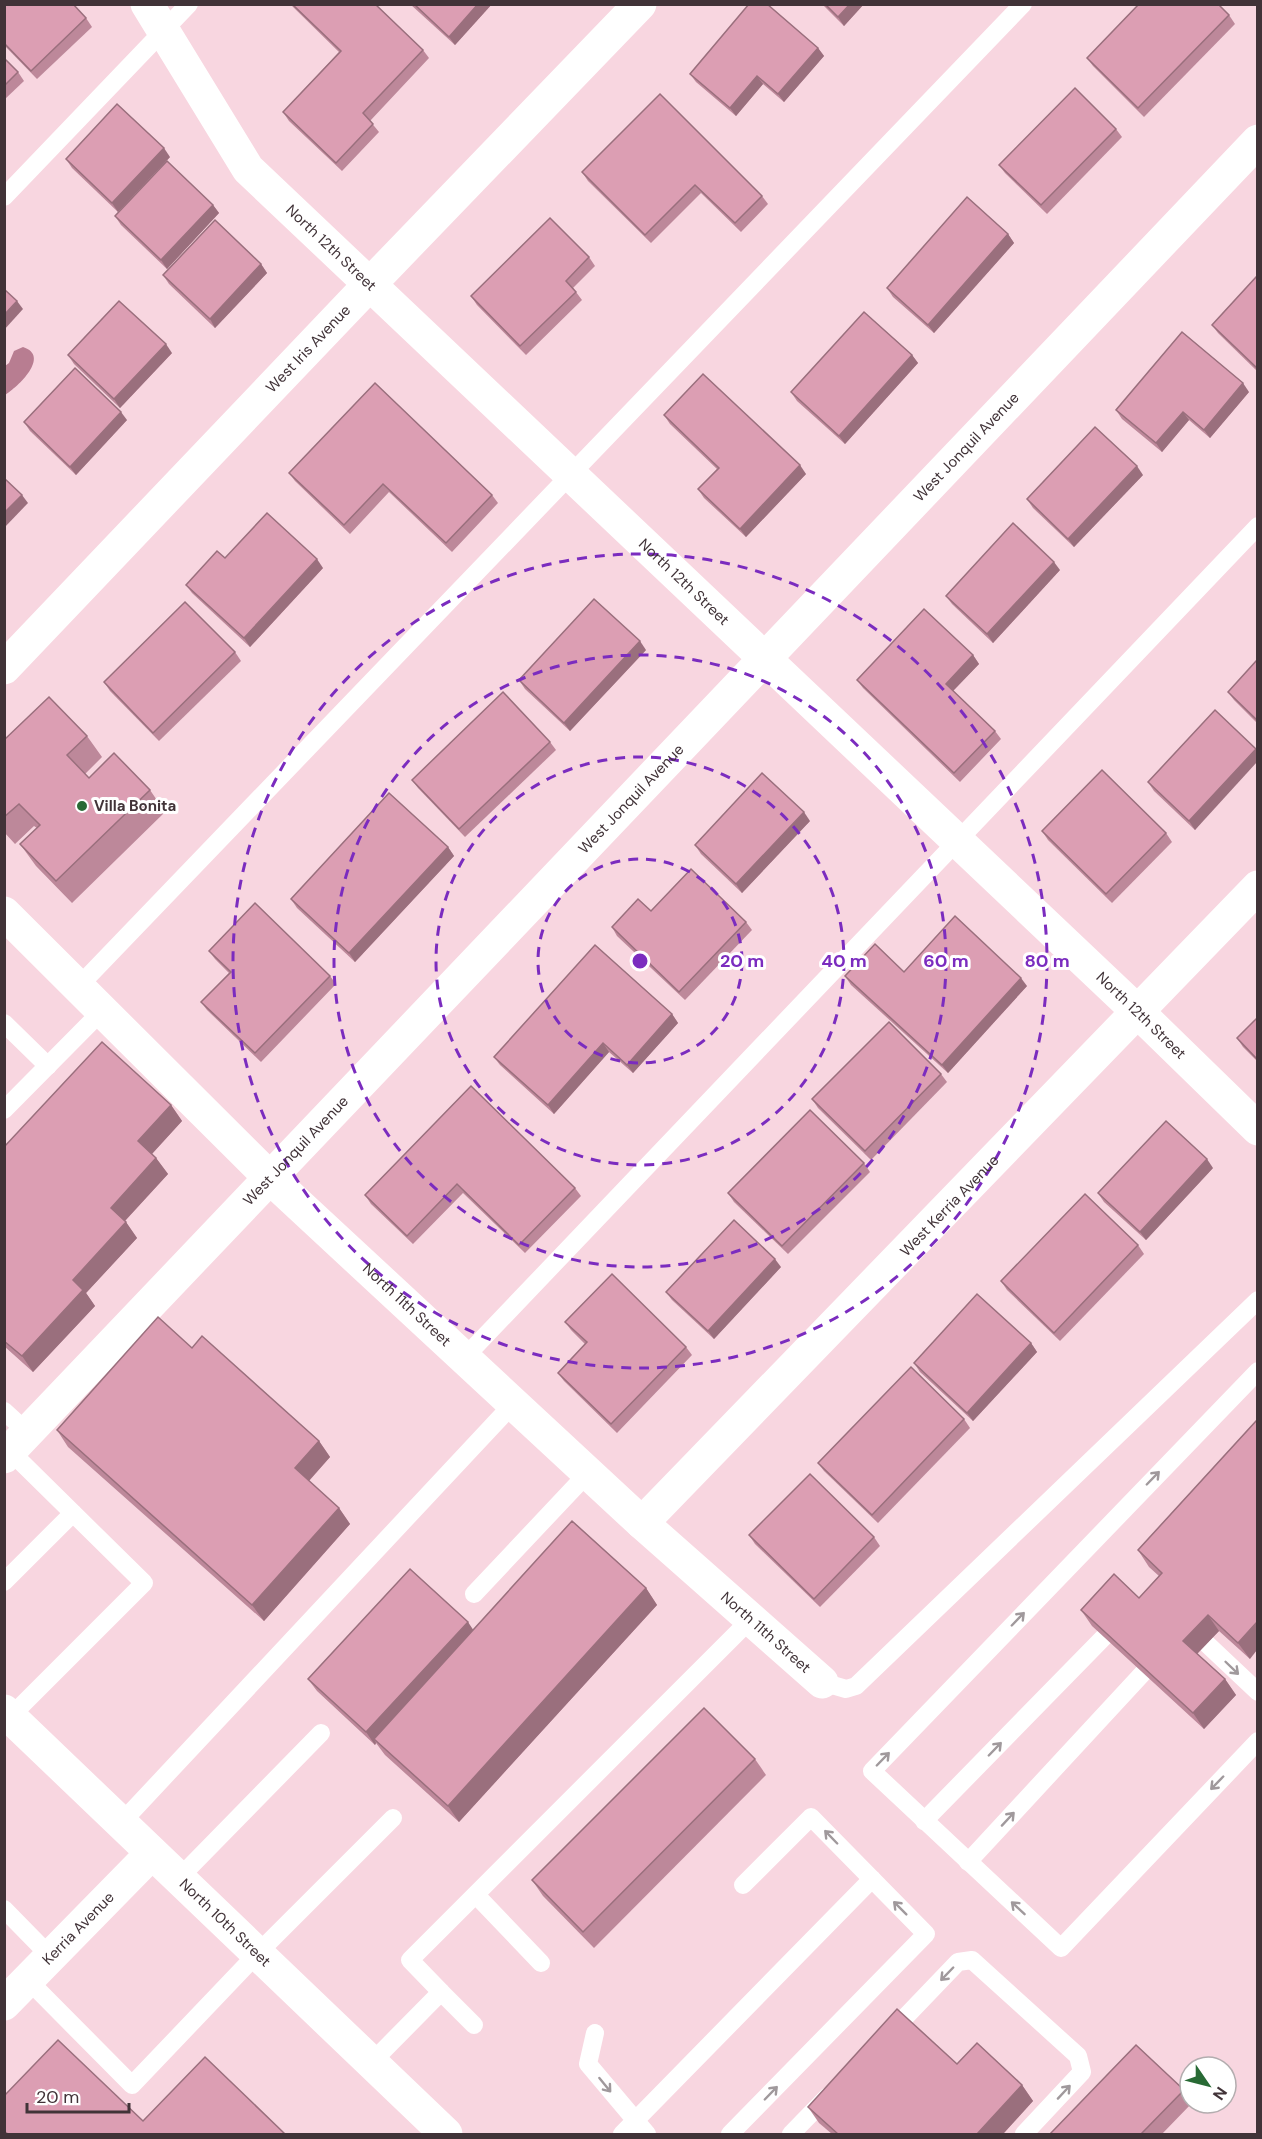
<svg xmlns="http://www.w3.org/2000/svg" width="1262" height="2139" font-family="'DM Sans',sans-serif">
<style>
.water{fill:#b87d91}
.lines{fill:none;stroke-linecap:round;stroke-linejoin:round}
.lane{stroke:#fff;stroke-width:18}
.street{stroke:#fff;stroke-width:33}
.primary{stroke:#fff;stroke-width:33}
.wall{fill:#bd889a}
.shaded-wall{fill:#9a6f7d}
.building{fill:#dc9eb3;stroke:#9a6f7d;stroke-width:1.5}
.oneway{stroke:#a0999c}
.ring{fill:none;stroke:#7b2cbf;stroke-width:3;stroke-dasharray:10 8}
.poi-dot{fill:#286a35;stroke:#fff;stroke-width:2}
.labels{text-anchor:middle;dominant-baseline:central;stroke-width:6;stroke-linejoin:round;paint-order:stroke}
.street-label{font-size:15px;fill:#413338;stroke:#fff}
.poi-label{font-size:15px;font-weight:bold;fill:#413338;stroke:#fff;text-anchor:start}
.centre{fill:#7b2cbf;stroke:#fff;stroke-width:3}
.ring-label{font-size:18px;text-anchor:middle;font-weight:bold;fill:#7b2cbf;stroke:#fff;stroke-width:6;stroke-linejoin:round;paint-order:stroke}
</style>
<rect width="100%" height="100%" fill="#f8d6e0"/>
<path class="water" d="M23,347C51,356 18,387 5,395V366L9,363L14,351Z"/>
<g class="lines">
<g class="lane">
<path d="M4,197L189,4"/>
<path d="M78,987L1023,4"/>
<path d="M4,1023L48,1066"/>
<path d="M4,1110L102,1011"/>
<path d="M464,1358L1258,526"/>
<path d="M1258,1371L872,1771L1061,1948L1258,1741"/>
<path d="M4,1411L28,1433"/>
<path d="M4,1582L73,1513"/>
<path d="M474,1594L588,1473"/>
<path d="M1207,1644L1258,1692"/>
<path d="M822,1682L846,1689L856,1686L1258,1300"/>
<path d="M10,1717L144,1583L10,1451"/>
<path d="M924,1821L1104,1637"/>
<path d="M121,1823L513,1404"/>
<path d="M968,1862L1143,1673"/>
<path d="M179,1878L321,1733"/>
<path d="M476,1895L541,1963"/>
<path d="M4,1909L51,1957"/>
<path d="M28,1980L132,2085L257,1954L393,1818"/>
<path d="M441,1992L410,1960L751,1619"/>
<path d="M595,2033L588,2064L647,2134"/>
<path d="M889,2034L958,1962L972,1960L1078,2056L1082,2072L1024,2134"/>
<path d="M371,2063L441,1992L474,2025"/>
<path d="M622,2134L872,1879"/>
<path d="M730,2134L926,1934L811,1817L743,1885"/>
<path d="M791,2134L828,2096"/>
</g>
<g class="street">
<path id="s1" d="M147,4L248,169L1138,1012L1258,1129"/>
<path id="s2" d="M4,668L369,285L640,4"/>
<path id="s3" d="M4,913L269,1177L642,1523L822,1682"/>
<path id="s4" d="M4,1457L1258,141"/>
<path id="s5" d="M642,1523L1258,887"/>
<path id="s6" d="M4,2004L152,1853"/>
</g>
<path class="primary" id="s7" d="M4,1711L446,2134"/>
</g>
<g class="wall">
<path d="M4,4L86,18L92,27L37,79L4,45Z"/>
<path d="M290,4H375L423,50L429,58L370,121L379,132L342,171L289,121L283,112L339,52Z"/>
<path d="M410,4H492L455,45Z"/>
<path d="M822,4H864L844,26Z"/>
<path d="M1229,15L1235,24L1144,117L1093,66L1087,58Z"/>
<path d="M818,48L824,56L784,102L763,84L736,116L696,82L690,74Z"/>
<path d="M4,58L18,72L24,81L4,100Z"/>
<path d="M660,94L762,196L768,204L741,232L701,193L651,243L588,181L582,172Z"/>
<path d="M1116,129L1122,137L1047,214L1005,173L999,165Z"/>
<path d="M170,157L118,212L72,168L66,159Z"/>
<path d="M213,205L219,213L167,269L121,225L115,216Z"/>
<path d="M1008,234L1014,243L934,333L893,297L887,288Z"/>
<path d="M589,257L595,266L573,288L582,300L526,355L477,305L471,296Z"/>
<path d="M261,264L267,273L215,328L169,284L163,275Z"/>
<path d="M1257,276V371L1218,333L1212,325Z"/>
<path d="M172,353L120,408L74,364L68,355Z"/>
<path d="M912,355L918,363L845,444L797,401L791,392Z"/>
<path d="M1249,392L1210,438L1189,420L1162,452L1122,419L1116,410Z"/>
<path d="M664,415L806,474L746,537L704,498L698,489L717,469L670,424Z"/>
<path d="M127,420L76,475L30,431L24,422Z"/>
<path d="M289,473L492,495L498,503L452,552L389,492L350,534L295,481Z"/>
<path d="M1143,475L1074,547L1033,508L1027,499Z"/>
<path d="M225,558L323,568L250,647L192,593L186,585Z"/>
<path d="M1060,570L993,643L952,604L946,596Z"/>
<path d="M646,650L570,731L525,689L519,680Z"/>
<path d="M235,652L241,661L159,741L110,691L104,682Z"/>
<path d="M973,655L979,664L953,691L995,731L1001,739L960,782L863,688L857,680Z"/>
<path d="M1257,660V723L1234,700L1228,692Z"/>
<path d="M87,736L102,757L85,774L89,778L150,790L165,812L72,903L36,866L20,844L37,828L34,826L15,844L4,832V740Z"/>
<path d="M550,742L556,750L465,837L418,788L412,780Z"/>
<path d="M1257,751L1195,830L1154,791L1148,782Z"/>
<path d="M810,821L742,893L701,854L695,845Z"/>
<path d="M1042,831L1166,833L1172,842L1112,903L1048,840Z"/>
<path d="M448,847L454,856L355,962L297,908L291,899Z"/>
<path d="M651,911L746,922L752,930L685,1000L617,936L612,927Z"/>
<path d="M209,951L330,976L336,984L261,1062L207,1010L201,1002L229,973L215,959Z"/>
<path d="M904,972L1027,986L948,1073L851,985L845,976Z"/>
<path d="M672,1014L678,1023L633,1073L609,1052L554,1114L500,1065L494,1057Z"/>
<path d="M1257,1018V1061L1243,1047L1237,1038Z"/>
<path d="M941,1074L947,1082L871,1160L818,1108L812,1099Z"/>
<path d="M471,1086L575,1188L581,1196L525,1253L463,1193L413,1244L371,1204L365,1195Z"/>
<path d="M171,1105L182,1121L152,1154L156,1158L168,1174L125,1221L137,1238L86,1293L95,1306L33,1372L4,1346V1147Z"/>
<path d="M864,1163L870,1172L788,1254L734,1202L728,1193Z"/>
<path d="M1213,1168L1146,1240L1104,1202L1098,1193Z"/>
<path d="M1138,1245L1144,1254L1060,1341L1007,1290L1001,1281Z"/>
<path d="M781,1267L714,1339L672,1300L666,1292Z"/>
<path d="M565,1322L686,1347L692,1355L617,1433L564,1381L558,1373L585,1344L571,1330Z"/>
<path d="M1031,1343L1037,1352L973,1421L920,1372L914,1363Z"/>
<path d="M192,1348L319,1441L330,1457L309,1481L339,1508L350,1524L264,1621L68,1447L57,1430Z"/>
<path d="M964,1419L970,1428L878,1523L824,1471L818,1463Z"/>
<path d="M1257,1420L1250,1659L1219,1631L1197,1654L1225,1679L1236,1695L1204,1729L1092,1626L1081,1610L1139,1598L1159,1576L1149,1567L1138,1550Z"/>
<path d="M749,1535L874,1537L880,1546L820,1607L755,1544Z"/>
<path d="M646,1588L657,1605L459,1822L385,1755L376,1743L375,1745L317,1691L308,1679L473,1630Z"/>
<path d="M755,1759L766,1775L594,1948L543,1896L532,1880Z"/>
<path d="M1022,2085L1033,2101L1003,2134H832L819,2123L808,2107Z"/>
<path d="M1184,2090L1190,2100V2103H1192L1162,2134H1050Z"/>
</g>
<g class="shaded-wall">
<path d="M478,4H492L455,45L449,37Z"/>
<path d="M850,4H864L844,26L838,17Z"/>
<path d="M818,48L824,56L784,102L778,94Z"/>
<path d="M757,76L763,84L736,116L730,108Z"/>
<path d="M164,148L170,157L118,212L112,203Z"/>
<path d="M213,205L219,213L167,269L161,260Z"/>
<path d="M1008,234L1014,243L934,333L928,325Z"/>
<path d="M261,264L267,273L215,328L210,319Z"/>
<path d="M17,301L23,309L4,330V315Z"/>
<path d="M166,344L172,353L120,408L114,399Z"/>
<path d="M912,355L918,363L845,444L839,436Z"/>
<path d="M1243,383L1249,392L1210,438L1204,430Z"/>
<path d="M121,412L127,420L76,475L70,467Z"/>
<path d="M1183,412L1189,420L1162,452L1156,443Z"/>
<path d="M800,465L806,474L746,537L740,529Z"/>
<path d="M1137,466L1143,475L1074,547L1068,539Z"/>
<path d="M22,495L28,503L4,528V513Z"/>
<path d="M317,559L323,568L250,647L244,638Z"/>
<path d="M1054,562L1060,570L993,643L987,634Z"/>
<path d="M640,641L646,650L570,731L564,723Z"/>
<path d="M973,655L979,664L952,692L946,684Z"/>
<path d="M1256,749L1257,751V762L1195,830L1189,821Z"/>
<path d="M804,812L810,821L742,893L736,884Z"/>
<path d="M448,847L454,856L355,962L349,953Z"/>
<path d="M1021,978L1027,986L948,1073L942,1065Z"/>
<path d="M672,1014L678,1023L633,1073L627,1065Z"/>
<path d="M603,1043L609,1052L554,1114L548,1105Z"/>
<path d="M171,1105L182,1121L149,1157L138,1141Z"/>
<path d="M156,1158L168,1174L122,1224L111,1208Z"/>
<path d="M1207,1159L1213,1168L1146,1240L1140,1232Z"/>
<path d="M126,1222L137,1238L86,1293L95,1306L33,1372L22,1356L73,1280Z"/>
<path d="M775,1259L781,1267L714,1339L708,1331Z"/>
<path d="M1031,1343L1037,1352L973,1421L967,1413Z"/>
<path d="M319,1441L330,1457L306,1484L295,1468Z"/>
<path d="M339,1508L350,1524L264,1621L252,1605Z"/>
<path d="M646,1588L657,1605L459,1822L448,1806Z"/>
<path d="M1208,1615L1219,1631L1194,1657L1183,1641Z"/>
<path d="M468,1622L476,1634L374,1739L376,1743L375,1745L366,1732Z"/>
<path d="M1257,1622V1650L1250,1659L1238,1643Z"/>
<path d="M1225,1679L1236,1695L1204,1729L1193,1713Z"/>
<path d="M1022,2085L1033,2101L1003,2134H977Z"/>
</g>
<g class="building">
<path d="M4,4H73L86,18L31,71L4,43Z"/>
<path d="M292,4H375L423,50L363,113L373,124L336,163L283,112L341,51Z"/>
<path d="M414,4H478L449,37Z"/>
<path d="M749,4H767L818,48L778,94L757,76L730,108L690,74Z"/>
<path d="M825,4H850L838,17Z"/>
<path d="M1139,4H1218L1229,15L1138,108L1087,58Z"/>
<path d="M4,58L18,72L4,86Z"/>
<path d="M1075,88L1116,129L1041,205L999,165Z"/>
<path d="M660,94L762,196L735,223L695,185L645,235L582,172Z"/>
<path d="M117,104L164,148L112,203L66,159Z"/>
<path d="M167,161L213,205L161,260L115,216Z"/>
<path d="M967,197L1008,234L928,325L887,288Z"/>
<path d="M550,218L589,257L566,281L576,292L520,346L471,296Z"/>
<path d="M215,220L261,264L210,319L163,275Z"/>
<path d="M1257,276V368L1212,325Z"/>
<path d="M4,289L17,301L4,315Z"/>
<path d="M119,301L166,344L114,399L68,355Z"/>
<path d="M864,312L912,355L839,436L791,392Z"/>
<path d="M1182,332L1243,383L1204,430L1183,412L1156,443L1116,410Z"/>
<path d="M75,368L121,412L70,467L24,422Z"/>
<path d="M703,374L800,465L740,529L698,489L719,468L664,415Z"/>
<path d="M375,383L492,495L446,543L383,484L344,525L289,473Z"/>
<path d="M1095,427L1137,466L1068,539L1027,499Z"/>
<path d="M4,478L22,495L4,513Z"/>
<path d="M267,513L317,559L244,638L186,585L217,551L225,558Z"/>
<path d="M1013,523L1054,562L987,634L946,596Z"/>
<path d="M594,599L640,641L564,723L519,680Z"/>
<path d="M185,602L235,652L153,733L104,682Z"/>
<path d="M924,609L973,655L946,684L995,731L954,773L857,680Z"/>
<path d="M1257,660V720L1228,692Z"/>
<path d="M503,692L550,742L459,829L412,780Z"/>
<path d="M49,697L87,736L67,755L89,778L114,753L150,790L56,881L20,844L40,825L19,804L4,817V740Z"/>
<path d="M1215,710L1256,749L1189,821L1148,782Z"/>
<path d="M1102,770L1166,833L1106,894L1042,831Z"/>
<path d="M762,773L804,812L736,884L695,845Z"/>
<path d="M389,793L448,847L349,953L291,899Z"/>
<path d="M691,869L746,922L679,992L612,927L638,899L651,911Z"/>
<path d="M255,903L330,976L255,1053L201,1002L231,972L209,951Z"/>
<path d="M955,916L1021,978L942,1065L845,976L875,944L904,972Z"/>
<path d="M595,945L672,1014L627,1065L603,1043L548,1105L494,1057Z"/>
<path d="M1257,1018V1059L1237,1038Z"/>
<path d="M889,1022L941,1074L865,1151L812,1099Z"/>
<path d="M102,1042L171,1105L138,1141L156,1158L111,1208L126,1222L73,1280L83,1290L22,1356L4,1341V1147Z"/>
<path d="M471,1086L575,1188L519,1245L457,1184L407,1236L365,1195Z"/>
<path d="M810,1110L864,1163L782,1246L728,1193Z"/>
<path d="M1166,1121L1207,1159L1140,1232L1098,1193Z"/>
<path d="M1085,1194L1138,1245L1054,1333L1001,1281Z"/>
<path d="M734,1220L775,1259L708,1331L666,1292Z"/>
<path d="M612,1274L686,1347L611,1424L558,1373L587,1342L565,1322Z"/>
<path d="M977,1294L1031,1343L967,1413L914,1363Z"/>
<path d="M158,1317L192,1348L202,1336L319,1441L295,1468L339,1508L252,1605L57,1430Z"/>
<path d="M911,1367L964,1419L872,1515L818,1463Z"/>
<path d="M1257,1420V1622L1238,1643L1208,1615L1183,1641L1225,1679L1193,1713L1081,1610L1114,1574L1139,1598L1162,1573L1138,1550Z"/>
<path d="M810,1474L874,1537L814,1599L749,1535Z"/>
<path d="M572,1521L646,1588L448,1806L374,1739Z"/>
<path d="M410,1569L468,1622L366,1732L308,1679Z"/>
<path d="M704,1708L755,1759L583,1932L532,1880Z"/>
<path d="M897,2009L957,2064L977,2043L1022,2085L977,2134H838L808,2107Z"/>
<path d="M58,2040L143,2121L205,2057L284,2133L282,2134H8L4,2131V2096Z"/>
<path d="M1136,2045L1184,2090L1141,2134H1050Z"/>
</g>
<defs><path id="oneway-shaft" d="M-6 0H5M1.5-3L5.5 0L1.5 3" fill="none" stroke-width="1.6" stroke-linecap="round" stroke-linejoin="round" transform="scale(1.5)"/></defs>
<g class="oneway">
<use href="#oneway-shaft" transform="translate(1153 1478) rotate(-46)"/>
<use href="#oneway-shaft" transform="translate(1018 1619) rotate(-46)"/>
<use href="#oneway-shaft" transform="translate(1232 1668) rotate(44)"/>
<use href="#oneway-shaft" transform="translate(995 1749) rotate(-46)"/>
<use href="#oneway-shaft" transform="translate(883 1759) rotate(-46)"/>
<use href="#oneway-shaft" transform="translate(1217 1783) rotate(134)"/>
<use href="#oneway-shaft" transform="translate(1008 1819) rotate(-47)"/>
<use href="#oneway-shaft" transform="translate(831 1837) rotate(-134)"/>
<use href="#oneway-shaft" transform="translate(900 1908) rotate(-135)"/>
<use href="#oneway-shaft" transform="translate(1018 1908) rotate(-137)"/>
<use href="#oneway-shaft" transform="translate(947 1974) rotate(134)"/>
<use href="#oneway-shaft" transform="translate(605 2085) rotate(51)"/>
<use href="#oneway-shaft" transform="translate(1064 2092) rotate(-47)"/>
<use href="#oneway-shaft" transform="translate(771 2093) rotate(-46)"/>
</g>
<g class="ring">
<circle cx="640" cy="961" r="102"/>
<circle cx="640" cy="961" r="204"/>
<circle cx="640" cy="961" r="306"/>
<circle cx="640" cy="961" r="407"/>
</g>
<circle class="poi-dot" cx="82" cy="806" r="6"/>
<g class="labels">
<g class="street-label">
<text stroke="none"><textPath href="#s1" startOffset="308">North 12th Street</textPath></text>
<text stroke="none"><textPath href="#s2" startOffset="441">West Iris Avenue</textPath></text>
<text stroke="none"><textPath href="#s4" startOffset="1395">West Jonquil Avenue</textPath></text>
<text stroke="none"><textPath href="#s1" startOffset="794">North 12th Street</textPath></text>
<text stroke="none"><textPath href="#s4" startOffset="909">West Jonquil Avenue</textPath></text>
<text stroke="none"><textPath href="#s1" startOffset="1424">North 12th Street</textPath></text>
<text stroke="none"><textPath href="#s4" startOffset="423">West Jonquil Avenue</textPath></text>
<text stroke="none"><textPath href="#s5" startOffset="442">West Kerria Avenue</textPath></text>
<text stroke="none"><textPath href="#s3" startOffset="562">North 11th Street</textPath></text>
<text stroke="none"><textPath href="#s3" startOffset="1048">North 11th Street</textPath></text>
<text stroke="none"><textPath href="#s7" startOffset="306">North 10th Street</textPath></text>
<text stroke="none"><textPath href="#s6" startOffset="106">Kerria Avenue</textPath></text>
</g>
<g class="poi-label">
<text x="94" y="806">Villa Bonita</text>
</g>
</g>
<circle cx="640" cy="961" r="9" class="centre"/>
<g class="ring-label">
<text x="742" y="967">20 m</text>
<text x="844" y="967">40 m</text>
<text x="946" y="967">60 m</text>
<text x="1047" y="967">80 m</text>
</g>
<rect width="1262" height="2139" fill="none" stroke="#413338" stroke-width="12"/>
<g transform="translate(1208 2085) rotate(125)"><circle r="28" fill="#ffffff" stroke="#b3adaf" stroke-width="1.5"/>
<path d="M0-4.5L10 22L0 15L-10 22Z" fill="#286a35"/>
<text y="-9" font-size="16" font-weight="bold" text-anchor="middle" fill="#413338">N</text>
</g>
<path d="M27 2103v9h102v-9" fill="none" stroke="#413338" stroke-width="3"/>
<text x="36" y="2103" font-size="18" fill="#413338" stroke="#ffffff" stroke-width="4.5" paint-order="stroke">20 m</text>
</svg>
